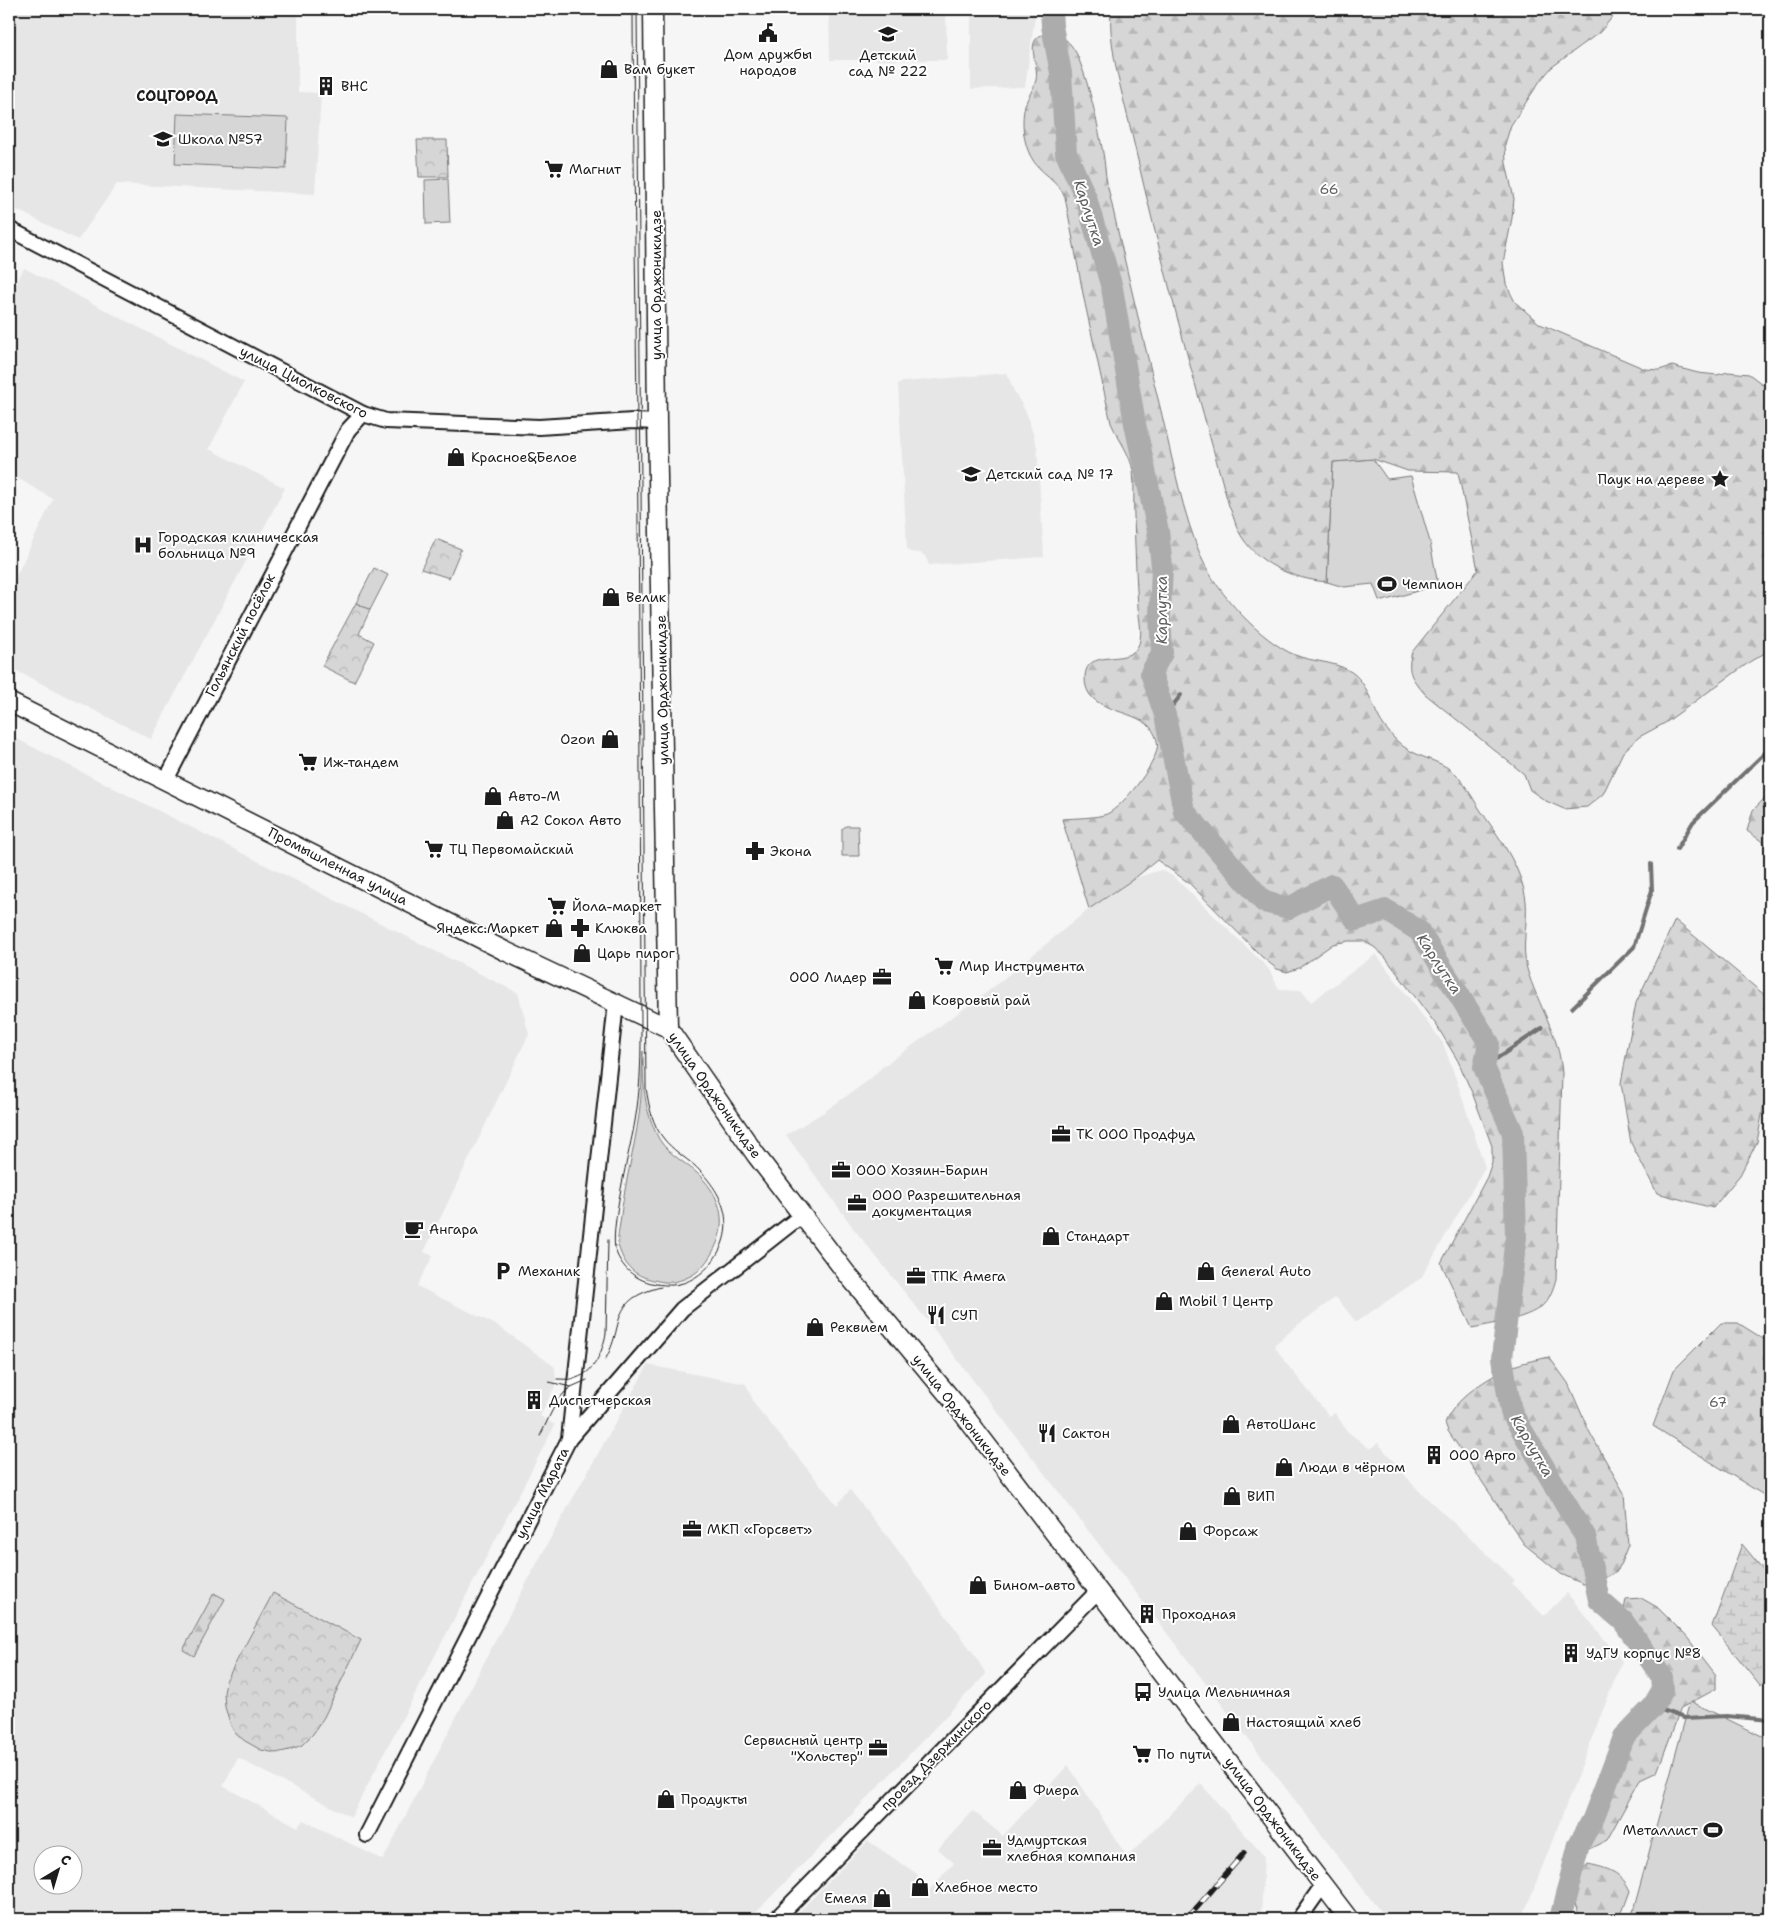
<svg xmlns="http://www.w3.org/2000/svg" width="1779" height="1928" font-family="'Shantell Sans',sans-serif">
<style>
.built{fill:#e6e6e6;fill-rule:evenodd}
.grass{fill:#d6d6d6;stroke:#797979}
.forest{fill:url(#forest-firs);stroke:#797979}
.wetland{fill:url(#wetland-marsh);stroke:#797979}
.park{fill:url(#park-crowns);stroke:#797979}
.lines{fill:none;stroke-linecap:round;stroke-linejoin:round}
.stream{stroke:#727272;stroke-width:4}
.river{stroke:#acacac;stroke-width:22}
.minor-casing{stroke:#1c1c1c;stroke-width:18}
.major-casing{stroke:#1c1c1c;stroke-width:21}
.minor{stroke:#fff;stroke-width:14}
.major{stroke:#fff;stroke-width:18}
.tram{stroke:#1c1c1c;stroke-width:1}
.rail-casing{stroke:#1c1c1c;stroke-width:5.5}
.rail{stroke:#fff;stroke-width:4;stroke-dasharray:11;stroke-linecap:butt}
.labels{text-anchor:middle;dominant-baseline:central;stroke-width:4;stroke-linejoin:round;paint-order:stroke}
.poi-label{font-size:14px;fill:#1c1c1c;stroke:#fff;text-anchor:start}
.park-label{font-size:14px;fill:#5d5d5d;stroke:#fff}
.street-label{font-size:14px;fill:#1c1c1c;stroke:#fff}
.neighbourhood-label{font-size:15px;font-weight:bold;fill:#1c1c1c;stroke:#fff}
.water-label{font-size:15px;font-style:italic;fill:#5d5d5d;stroke:#fff}
</style>
<defs>
<pattern id="forest-firs" width="22" height="20" patternUnits="userSpaceOnUse" patternTransform="scale(1.25)"><rect width="22" height="20" fill="#d6d6d6"/><path d="M5 1l3.5 6h-7zM16 11l3.5 6h-7z" fill="#b7b7b7"/></pattern>
<pattern id="wetland-marsh" width="20" height="14" patternUnits="userSpaceOnUse" patternTransform="scale(1.25)"><rect width="20" height="14" fill="#d6d6d6"/><path d="M1 5h8M5 5V1M11 12h8M15 12V8" fill="none" stroke="#b7b7b7"/></pattern>
<pattern id="park-crowns" width="20" height="18" patternUnits="userSpaceOnUse" patternTransform="scale(1.25)"><rect width="20" height="18" fill="#d6d6d6"/><path d="M2 6a3 3 0 1 1 6 0M12 15a3 3 0 1 1 6 0" fill="none" stroke="#b7b7b7"/></pattern>
</defs>
<rect width="100%" height="100%" fill="#f6f6f6"/>
<filter id="ink" filterUnits="userSpaceOnUse"><feTurbulence type="fractalNoise" baseFrequency=".02" numOctaves="2"/><feDisplacementMap in="SourceGraphic" scale="10" xChannelSelector="R" yChannelSelector="G"/><feConvolveMatrix kernelMatrix="1 2 1 2 8 2 1 2 1" color-interpolation-filters="sRGB"/></filter>
<g filter="url(#ink)">
<g class="built">
<path d="M9,9H298V92L321,93L315,194L117,184L78,240L9,206Z"/>
<path d="M829,9H946L947,60H830Z"/>
<path d="M971,9H1036L1025,87L971,89Z"/>
<path d="M24,268L244,382L209,449L285,488L151,739L9,667V646L13,638L9,636V591L53,499L9,473V298Z"/>
<path d="M1007,373L1013,389L1027,414L1037,447L1044,557L929,565L925,556L920,553L910,552L907,549L898,384L903,382Z"/>
<path d="M9,735L518,993L529,1034L424,1252L433,1256L417,1286L498,1326L555,1367L556,1384L540,1416L555,1425L351,1817L238,1758L223,1786L298,1827L303,1820L383,1860L493,1645L555,1530L648,1365L746,1384L755,1405L837,1505L850,1490L891,1541L974,1654L986,1674L835,1832L749,1919H722L711,1908L702,1919H9ZM42,1856H72V1886H42Z"/>
<path d="M1161,870L1173,876L1268,968L1279,989L1301,990L1311,1002L1376,954L1443,1043L1456,1079L1485,1167L1421,1278L1356,1322L1336,1297L1299,1324L1274,1345L1285,1362L1329,1416L1335,1413L1347,1431L1370,1449L1378,1443L1415,1487L1515,1580L1512,1584L1544,1616L1567,1593L1622,1661L1522,1919H1386L930,1324L854,1229L786,1135L824,1112L869,1080L881,1068L986,993L1089,909L1135,878Z"/>
<path d="M1068,1765L1127,1857L1201,1784L1264,1856L1261,1919H792L868,1841L913,1871L918,1875L917,1878L930,1889L954,1863L938,1849L973,1811L1003,1836Z"/>
</g>
<g class="grass">
<path d="M177,114L288,118L286,169L175,164Z"/>
<path d="M448,179L450,223L426,224L425,180Z"/>
<path d="M1373,459L1387,479L1411,476L1430,542L1438,585L1383,601L1379,600L1373,584L1344,587L1327,582L1333,462Z"/>
<path d="M374,568L388,575L370,610L356,603Z"/>
<path d="M846,826H858L859,856H842V829Z"/>
<path d="M643,1051C643,1083 643,1109 659,1139C669,1156 691,1165 703,1179C729,1208 726,1239 702,1267C695,1276 676,1284 664,1282C639,1278 626,1272 618,1245C617,1238 619,1230 620,1223C624,1186 634,1151 639,1115C642,1094 642,1072 643,1051Z"/>
<path d="M1690,1701L1770,1740V1919H1631Z"/>
</g>
<g class="forest">
<path d="M1111,9H1619L1600,32L1552,67L1540,81L1511,125L1505,144L1506,163L1514,199L1512,218L1503,263L1506,284L1515,302L1540,324L1645,369L1659,370L1672,366L1698,373L1717,375L1728,372L1749,374L1770,390V650L1751,661L1665,723L1639,737L1623,752L1603,794L1587,807L1564,809L1546,801L1530,790L1524,774L1425,694C1412,679 1406,672 1412,652L1478,570L1458,472L1408,471L1373,459L1333,462L1327,582C1293,579 1256,564 1239,532C1235,524 1233,514 1229,506C1195,384 1161,263 1133,139C1124,99 1108,50 1111,9Z"/>
<path d="M1053,32C1065,37 1073,45 1078,57C1090,87 1097,121 1103,153C1105,163 1105,173 1107,183C1124,259 1142,335 1161,411C1173,461 1182,512 1202,559C1217,593 1261,641 1295,655C1312,662 1332,661 1348,670C1369,681 1371,708 1384,726C1388,731 1392,736 1396,740C1414,759 1439,758 1454,773C1465,783 1472,797 1479,808C1498,836 1522,867 1526,901C1528,923 1521,948 1527,969C1538,1006 1559,1033 1562,1073L1556,1279C1553,1289 1550,1299 1542,1306C1527,1319 1491,1324 1472,1328L1441,1263L1487,1177L1492,1162V1146L1473,1095L1458,1061L1437,1026L1385,957L1374,947L1363,941H1348L1333,944L1299,968L1287,972L1277,969L1262,957L1189,883L1157,860L1135,878L1089,909L1062,819C1074,818 1097,818 1107,814C1123,806 1154,767 1157,749C1159,742 1155,734 1151,728C1133,707 1083,714 1085,676C1087,648 1125,666 1137,648C1144,637 1139,619 1138,607C1136,577 1135,547 1134,516C1133,502 1135,486 1133,471C1130,453 1118,439 1111,423L1084,299L1065,197C1057,178 1040,174 1031,157C1023,142 1021,121 1025,105C1028,96 1034,89 1036,80C1040,61 1019,36 1053,32Z"/>
<path d="M1770,793V847L1747,831L1753,810Z"/>
<path d="M1675,920L1767,997L1770,1007V1072L1757,1142L1740,1175L1713,1208L1657,1193L1631,1143L1621,1083L1636,1003Z"/>
<path d="M1721,1323H1738L1770,1343V1499L1653,1426L1674,1370Z"/>
<path d="M1549,1357L1568,1383L1589,1431L1624,1493L1628,1545L1618,1570L1605,1578L1583,1584L1561,1574L1524,1544L1448,1431L1445,1423C1455,1398 1487,1378 1511,1367C1523,1362 1537,1360 1549,1357Z"/>
<path d="M214,1593L225,1599L194,1656L183,1650Z"/>
<path d="M1641,1598L1657,1607L1686,1636L1716,1675V1689L1681,1708L1657,1772L1640,1780L1607,1840L1587,1850L1588,1839L1631,1741L1664,1700L1668,1675L1624,1610L1626,1599Z"/>
<path d="M1588,1864C1607,1868 1622,1872 1630,1891L1623,1910L1617,1919C1608,1919 1598,1921 1589,1919C1570,1916 1572,1886 1580,1873C1582,1869 1585,1867 1588,1864Z"/>
</g>
<path class="wetland" d="M1742,1544L1770,1578V1673L1761,1686L1712,1626Z"/>
<g class="park">
<path d="M417,140H447L448,177H419Z"/>
<path d="M436,539L461,549L449,578L421,569Z"/>
<path d="M356,603L370,610L359,634L374,642L354,682L322,666Z"/>
<path d="M273,1593L361,1640L324,1717L313,1734L302,1745L289,1750L276,1753L261,1750L245,1741L236,1734L231,1726L225,1707L224,1693L226,1681Z"/>
</g>
<g class="lines">
<g class="stream">
<path d="M1165,715L1181,695"/>
<path d="M1677,849L1693,822L1770,748"/>
<path d="M1572,1008L1634,947L1652,890L1651,864"/>
<path d="M1484,1067L1542,1028"/>
<path d="M1653,1707L1684,1718L1727,1716L1770,1720"/>
</g>
<path class="river" d="M1051,9L1052,26L1061,73L1066,153L1086,198L1112,288L1135,424L1158,531L1162,566L1160,615L1162,653L1151,673L1165,715L1184,811L1264,902L1289,908L1332,885L1356,920L1386,910L1419,931L1489,1043L1484,1067L1513,1133L1516,1237L1502,1358L1511,1412L1585,1536L1599,1600L1623,1621L1662,1677L1663,1690L1653,1707L1624,1737L1593,1819L1579,1844L1560,1919"/>
<g class="minor-casing">
<g id="minor">
<path d="M9,229L363,414L386,421L539,427L633,421L657,422"/>
<path d="M166,780L348,430L363,414"/>
<path d="M569,1439L616,1003"/>
<path d="M367,1835L569,1439L682,1309L802,1215"/>
<path d="M776,1919L1098,1591"/>
<path d="M1299,1919L1323,1885"/>
</g>
</g>
<g class="major-casing">
<g id="major">
<path d="M653,9L657,422L668,1028L756,1155L802,1215L847,1274L954,1402L1349,1919"/>
<path d="M9,702L505,951L668,1028"/>
</g>
</g>
<use href="#minor" class="minor"/>
<use href="#major" class="major"/>
<g class="tram">
<path d="M633,9C633,145 636,282 637,419C639,624 641,829 641,1034C641,1064 640,1092 635,1121C631,1146 608,1233 616,1252C626,1277 648,1286 673,1285C688,1284 703,1274 712,1262C739,1226 723,1192 694,1165C684,1157 672,1149 664,1139C652,1125 649,1106 646,1088L637,9"/>
<path d="M605,1360C626,1324 607,1300 661,1287"/>
<path d="M557,1379C563,1379 571,1380 576,1378C595,1372 602,1352 606,1334L608,1240"/>
<path d="M549,1382L571,1387L587,1380"/>
<path d="M540,1436C549,1419 555,1398 571,1387"/>
</g>
<g class="rail-casing">
<path id="rail" d="M1187,1919L1244,1853"/>
</g>
<use href="#rail" class="rail"/>
</g>
</g>
<defs>
<g id="civic-bare" transform="scale(1.5)"><path d="M-.6-6.5H3V-4.5H.6V-3L4-1V1h2V6H-6V1h2V-1L-.6-3ZM-1.2 2.5V6h2.4V2.5Z" fill="#1c1c1c" stroke="#fff" stroke-width="2.5" paint-order="stroke"/></g>
<g id="school-bare" transform="scale(1.5)"><path d="M0-5L7-2L0 1L-7-2ZM-4 1L0 2.5L4 1V4Q0 6-4 4Z" fill="#1c1c1c" stroke="#fff" stroke-width="2.5" paint-order="stroke"/></g>
<g id="shop-bare" transform="scale(1.5)"><path d="M-5-2.5h2.3a2.7 3.5 0 0 1 5.4 0H5L5.5 6h-11ZM-1.5-2.5h3a1.5 2.3 0 0 0-3 0Z" fill="#1c1c1c" stroke="#fff" stroke-width="2.5" paint-order="stroke"/></g>
<g id="building-bare" transform="scale(1.5)"><path d="M-4-6H4V6H1V3H-1V6H-4ZM-2.5-4.3h1.7v1.8h-1.7ZM.8-4.3h1.7v1.8H.8ZM-2.5-1h1.7V.8h-1.7ZM.8-1h1.7V.8H.8Z" fill="#1c1c1c" stroke="#fff" stroke-width="2.5" paint-order="stroke"/></g>
<g id="supermarket-bare" transform="scale(1.5)"><path d="M-6-5.5h2.5l.6 2H6L4.5 2H-2.5L-4.4-4H-6ZM-1.5 3.2a1.3 1.3 0 1 0 .1 0ZM3 3.2a1.3 1.3 0 1 0 .1 0Z" fill="#1c1c1c" stroke="#fff" stroke-width="2.5" paint-order="stroke"/></g>
<g id="sight-bare" transform="scale(1.5)"><path d="M0-6L1.8-2.2L6-1.7L2.9 1.2L3.7 5.4L0 3.3L-3.7 5.4L-2.9 1.2L-6-1.7L-1.8-2.2Z" fill="#1c1c1c" stroke="#fff" stroke-width="2.5" paint-order="stroke"/></g>
<g id="hospital-bare" transform="scale(1.5)"><path d="M-5-5h3v3.5h4V-5h3V5h-3V1.5h-4V5h-3Z" fill="#1c1c1c" stroke="#fff" stroke-width="2.5" paint-order="stroke"/></g>
<g id="stadium-bare" transform="scale(1.5)"><path d="M0-5a6.5 5 0 1 0 0 10a6.5 5 0 1 0 0-10ZM-3.5-1.8h7v3.6h-7Z" fill="#1c1c1c" stroke="#fff" stroke-width="2.5" paint-order="stroke"/></g>
<g id="pharmacy-bare" transform="scale(1.5)"><path d="M-2-6h4v4h4v4h-4v4h-4v-4h-4v-4h4Z" fill="#1c1c1c" stroke="#fff" stroke-width="2.5" paint-order="stroke"/></g>
<g id="office-bare" transform="scale(1.5)"><path d="M-6-3h4V-5.5h4V-3h4V5H-6ZM-1-4.5V-3h2v-1.5ZM-6 0V1H6V0Z" fill="#1c1c1c" stroke="#fff" stroke-width="2.5" paint-order="stroke"/></g>
<g id="cafe-bare" transform="scale(1.5)"><path d="M-5.5-4.5H6V0H3Q3 3.5 0 3.5H-2.5Q-5.5 3.5-5.5 0ZM3-3.2v2h1.7v-2ZM-6 4.5H4V6H-6Z" fill="#1c1c1c" stroke="#fff" stroke-width="2.5" paint-order="stroke"/></g>
<g id="parking-bare" transform="scale(1.5)"><path d="M-3.5-5.5H1a3.5 3.5 0 0 1 0 7H-1V5.5H-3.5ZM-1-3.4V-.6H.8a1.4 1.4 0 0 0 0-2.8Z" fill="#1c1c1c" stroke="#fff" stroke-width="2.5" paint-order="stroke"/></g>
<g id="restaurant-bare" transform="scale(1.5)"><path d="M-5-6h1v4h1v-4h1v4h1v-4h1v5L-1.5 .5V6h-2V.5L-5-1ZM5-6V6H3V1.5H1.5Q1.5-4 5-6Z" fill="#1c1c1c" stroke="#fff" stroke-width="2.5" paint-order="stroke"/></g>
<g id="bus-bare" transform="scale(1.5)"><path d="M-5-6H5V4H4V6H2V4H-2V6H-4V4H-5ZM-3.5-4V0h7V-4ZM-3.5 1.2v1.5H-2V1.2ZM2 1.2v1.5H3.5V1.2Z" fill="#1c1c1c" stroke="#fff" stroke-width="2.5" paint-order="stroke"/></g>
</defs>
<g fill-rule="evenodd">
<use href="#civic-bare" x="768" y="33"/>
<use href="#school-bare" x="888" y="34"/>
<use href="#shop-bare" x="609" y="69"/>
<use href="#building-bare" x="326" y="86"/>
<use href="#school-bare" x="163" y="139"/>
<use href="#supermarket-bare" x="554" y="169"/>
<use href="#shop-bare" x="456" y="457"/>
<use href="#school-bare" x="971" y="474"/>
<use href="#sight-bare" x="1720" y="479"/>
<use href="#hospital-bare" x="143" y="545"/>
<use href="#stadium-bare" x="1387" y="584"/>
<use href="#shop-bare" x="611" y="597"/>
<use href="#shop-bare" x="610" y="739"/>
<use href="#supermarket-bare" x="308" y="762"/>
<use href="#shop-bare" x="493" y="796"/>
<use href="#shop-bare" x="505" y="820"/>
<use href="#supermarket-bare" x="434" y="849"/>
<use href="#pharmacy-bare" x="755" y="851"/>
<use href="#supermarket-bare" x="557" y="906"/>
<use href="#shop-bare" x="554" y="928"/>
<use href="#pharmacy-bare" x="580" y="928"/>
<use href="#shop-bare" x="582" y="953"/>
<use href="#supermarket-bare" x="944" y="966"/>
<use href="#office-bare" x="882" y="977"/>
<use href="#shop-bare" x="917" y="1000"/>
<use href="#office-bare" x="1061" y="1134"/>
<use href="#office-bare" x="841" y="1170"/>
<use href="#office-bare" x="857" y="1203"/>
<use href="#cafe-bare" x="414" y="1229"/>
<use href="#shop-bare" x="1051" y="1236"/>
<use href="#parking-bare" x="503" y="1271"/>
<use href="#shop-bare" x="1206" y="1271"/>
<use href="#office-bare" x="916" y="1276"/>
<use href="#shop-bare" x="1164" y="1301"/>
<use href="#restaurant-bare" x="936" y="1315"/>
<use href="#shop-bare" x="815" y="1327"/>
<use href="#building-bare" x="534" y="1400"/>
<use href="#shop-bare" x="1231" y="1424"/>
<use href="#restaurant-bare" x="1047" y="1433"/>
<use href="#building-bare" x="1434" y="1455"/>
<use href="#shop-bare" x="1284" y="1467"/>
<use href="#shop-bare" x="1232" y="1496"/>
<use href="#office-bare" x="692" y="1529"/>
<use href="#shop-bare" x="1188" y="1531"/>
<use href="#shop-bare" x="978" y="1585"/>
<use href="#building-bare" x="1147" y="1614"/>
<use href="#building-bare" x="1571" y="1653"/>
<use href="#bus-bare" x="1143" y="1692"/>
<use href="#shop-bare" x="1231" y="1722"/>
<use href="#office-bare" x="878" y="1748"/>
<use href="#supermarket-bare" x="1142" y="1754"/>
<use href="#shop-bare" x="1018" y="1790"/>
<use href="#shop-bare" x="666" y="1799"/>
<use href="#stadium-bare" x="1713" y="1830"/>
<use href="#office-bare" x="992" y="1848"/>
<use href="#shop-bare" x="920" y="1887"/>
<use href="#shop-bare" x="882" y="1898"/>
</g>
<g class="labels">
<g class="poi-label">
<text x="768" y="54" text-anchor="middle">Дом дружбы<tspan x="768" dy="16">народов</tspan></text>
<text x="888" y="55" text-anchor="middle">Детский<tspan x="888" dy="16">сад № 222</tspan></text>
<text x="624" y="69">Вам букет</text>
<text x="341" y="86">ВНС</text>
<text x="178" y="139">Школа №57</text>
<text x="569" y="169">Магнит</text>
<text x="471" y="457">Красное&amp;Белое</text>
<text x="986" y="474">Детский сад № 17</text>
<text x="1705" y="479" text-anchor="end">Паук на дереве</text>
<text x="158" y="537">Городская клиническая<tspan x="158" dy="16">больница №9</tspan></text>
<text x="1402" y="584">Чемпион</text>
<text x="626" y="597">Велик</text>
<text x="595" y="739" text-anchor="end">Ozon</text>
<text x="323" y="762">Иж-тандем</text>
<text x="508" y="796">Авто-М</text>
<text x="520" y="820">А2 Сокол Авто</text>
<text x="449" y="849">ТЦ Первомайский</text>
<text x="770" y="851">Экона</text>
<text x="572" y="906">Йола-маркет</text>
<text x="539" y="928" text-anchor="end">Яндекс.Маркет</text>
<text x="595" y="928">Клюква</text>
<text x="597" y="953">Царь пирог</text>
<text x="959" y="966">Мир Инструмента</text>
<text x="867" y="977" text-anchor="end">ООО Лидер</text>
<text x="932" y="1000">Ковровый рай</text>
<text x="1076" y="1134">ТК ООО Продфуд</text>
<text x="856" y="1170">ООО Хозяин-Барин</text>
<text x="872" y="1195">ООО Разрешительная<tspan x="872" dy="16">документация</tspan></text>
<text x="429" y="1229">Ангара</text>
<text x="1066" y="1236">Стандарт</text>
<text x="518" y="1271">Механик</text>
<text x="1221" y="1271">General Auto</text>
<text x="931" y="1276">ТПК Амега</text>
<text x="1179" y="1301">Mobil 1 Центр</text>
<text x="951" y="1315">СУП</text>
<text x="830" y="1327">Реквием</text>
<text x="549" y="1400">Диспетчерская</text>
<text x="1246" y="1424">АвтоШанс</text>
<text x="1062" y="1433">Сактон</text>
<text x="1449" y="1455">ООО Арго</text>
<text x="1299" y="1467">Люди в чёрном</text>
<text x="1247" y="1496">ВИП</text>
<text x="707" y="1529">МКП «Горсвет»</text>
<text x="1203" y="1531">Форсаж</text>
<text x="993" y="1585">Бином-авто</text>
<text x="1162" y="1614">Проходная</text>
<text x="1586" y="1653">УдГУ корпус №8</text>
<text x="1158" y="1692">Улица Мельничная</text>
<text x="1246" y="1722">Настоящий хлеб</text>
<text x="863" y="1740" text-anchor="end">Сервисный центр<tspan x="863" dy="16">"Хольстер"</tspan></text>
<text x="1157" y="1754">По пути</text>
<text x="1033" y="1790">Фиера</text>
<text x="681" y="1799">Продукты</text>
<text x="1698" y="1830" text-anchor="end">Металлист</text>
<text x="1007" y="1840">Удмуртская<tspan x="1007" dy="16">хлебная компания</tspan></text>
<text x="935" y="1887">Хлебное место</text>
<text x="867" y="1898" text-anchor="end">Емеля</text>
</g>
<g class="park-label">
<text x="1329" y="189">66</text>
<text x="1718" y="1402">67</text>
</g>
<g class="street-label">
<text transform="translate(656 285) rotate(-90)">улица Орджоникидзе</text>
<text transform="translate(304 382) rotate(27)">улица Циолковского</text>
<text transform="translate(240 635) rotate(-63)">Гольянский посёлок</text>
<text transform="translate(662 690) rotate(-91)">улица Орджоникидзе</text>
<text transform="translate(338 866) rotate(27)">Промышленная улица</text>
<text transform="translate(715 1095) rotate(55)">улица Орджоникидзе</text>
<text transform="translate(962 1415) rotate(52)">улица Орджоникидзе</text>
<text transform="translate(542 1493) rotate(-63)">улица Марата</text>
<text transform="translate(936 1755) rotate(-45)">проезд Дзержинского</text>
<text transform="translate(1273 1819) rotate(53)">улица Орджоникидзе</text>
</g>
<g class="neighbourhood-label">
<text x="177" y="96">СОЦГОРОД</text>
</g>
<g class="water-label">
<text transform="translate(1089 213) rotate(72)">Карлутка</text>
<text transform="translate(1162 610) rotate(-90)">Карлутка</text>
<text transform="translate(1439 964) rotate(57)">Карлутка</text>
<text transform="translate(1532 1446) rotate(60)">Карлутка</text>
</g>
</g>
<rect width="1779" height="1928" fill="none" stroke="#fff" stroke-width="30"/>
<rect x="15" y="15" width="1749" height="1898" fill="none" stroke="#1c1c1c" stroke-width="2" filter="url(#ink)"/>
<g transform="translate(58 1870) rotate(38)"><circle r="24" fill="#ffffff" stroke="#a4a4a4"/>
<path d="M0-4L9 19L0 12L-9 19Z" fill="#1c1c1c"/>
<text y="-8" font-size="14" font-weight="bold" text-anchor="middle" fill="#1c1c1c">С</text>
</g>
</svg>
